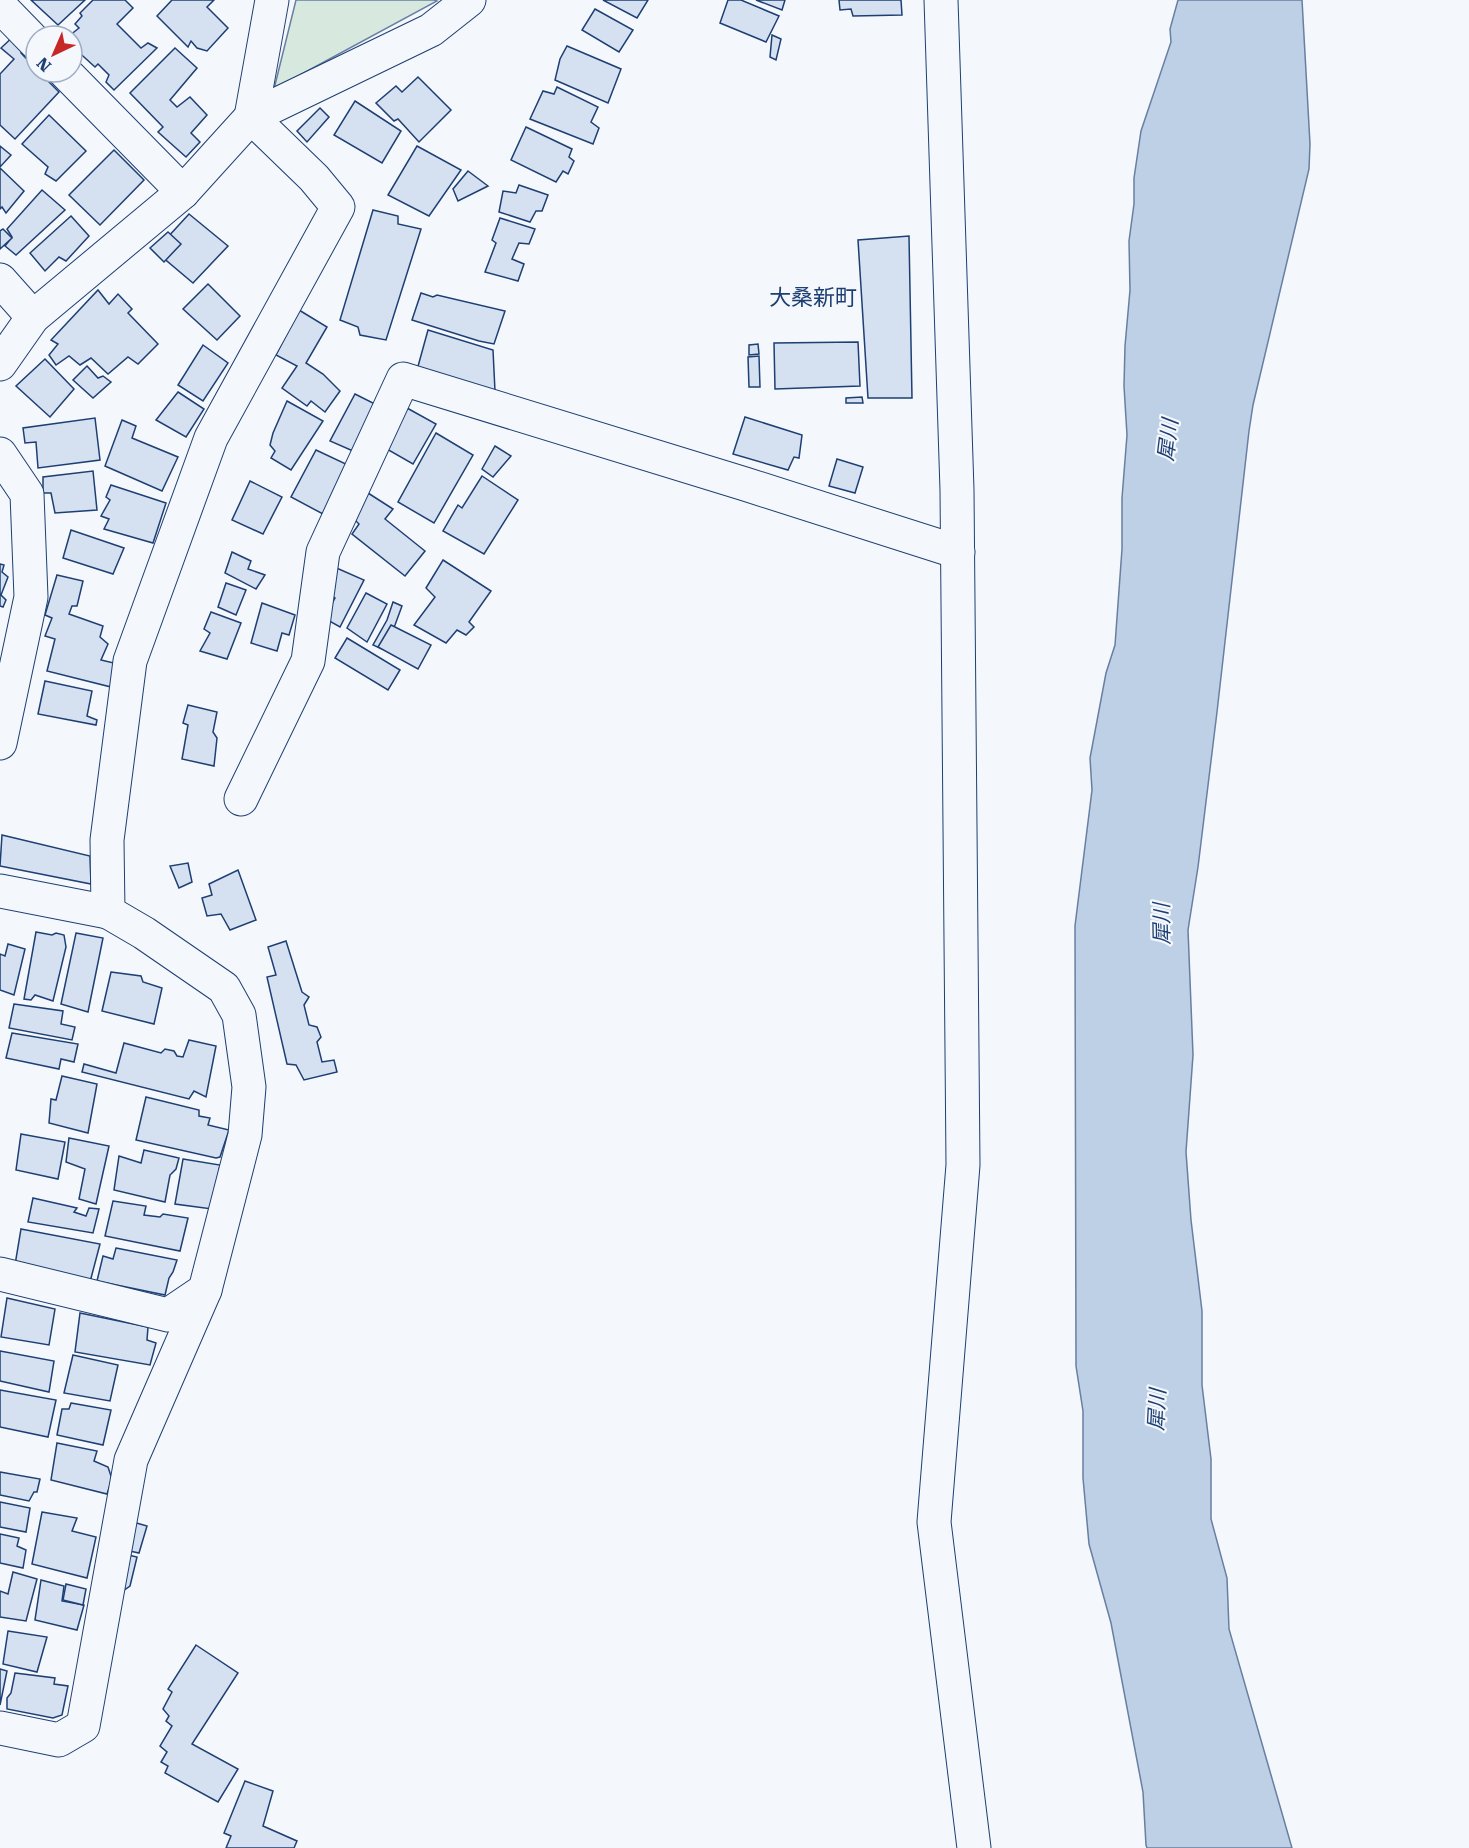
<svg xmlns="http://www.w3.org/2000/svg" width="1469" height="1848" font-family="'Roboto Serif','Noto Sans JP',serif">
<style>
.green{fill:#d7e8df;stroke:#687fa3;stroke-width:1.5}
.water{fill:#bed0e5;stroke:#687fa3;stroke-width:1.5}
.building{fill:#d5e0f0;stroke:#1d3f73;stroke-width:1.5}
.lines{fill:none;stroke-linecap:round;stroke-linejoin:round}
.minor-casing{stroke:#1d3f73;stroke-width:35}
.minor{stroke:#f4f7fb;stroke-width:33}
.labels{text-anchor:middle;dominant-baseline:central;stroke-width:4.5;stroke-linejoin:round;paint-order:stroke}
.water-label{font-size:21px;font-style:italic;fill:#1d3f73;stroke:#f4f7fb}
.quarter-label{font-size:22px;fill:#1d3f73;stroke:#f4f7fb}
</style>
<rect width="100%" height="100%" fill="#f4f7fb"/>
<path class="green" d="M296,0H434L437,1L274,89Z"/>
<path class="water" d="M1178,0H1302L1310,144L1309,169L1253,405L1249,431L1217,712L1198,867L1188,930L1193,1055L1186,1152L1191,1220L1202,1311V1385L1211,1459V1519L1227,1578L1229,1629L1292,1848H1147L1146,1845L1143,1792L1111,1623L1089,1544L1083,1478V1411L1076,1366L1075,926L1092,790L1090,758L1106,673L1115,645L1122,549V498L1127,435L1124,386L1125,346L1130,290L1129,241L1134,204V178L1141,131L1171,42L1170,29Z"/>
<g class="building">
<path d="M31,0H85L58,25Z"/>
<path d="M93,0H125L133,8L117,24L141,48L148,43L157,48L114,90L106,82L109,75L98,64L95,67L73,47L77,43L72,39V36H69L79,28L75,24L82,16L80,13Z"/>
<path d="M172,0H214L207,7L228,28L207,51L197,48L191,41L188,47L157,16Z"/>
<path d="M603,0H648L637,18Z"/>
<path d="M728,0H741L779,16L766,42L720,23Z"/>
<path d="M756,0H785L782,10Z"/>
<path d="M839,0H901L902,15L853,16L851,9L840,10Z"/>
<path d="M595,9L633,30L619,52L582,30Z"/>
<path d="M17,33L27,44L21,53L36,69V72H39L59,92L15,139L0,125V74L14,59L1,48Z"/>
<path d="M772,35L781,39L776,60L770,57Z"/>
<path d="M567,46L621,69L608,103L555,80L560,59Z"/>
<path d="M175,48L197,68L170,100L177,107L190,97L207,115L191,133L200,142L186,157L158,132L163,127L130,93Z"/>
<path d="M418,77L451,110L419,142L398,119L394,121L376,103L396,86L402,92Z"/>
<path d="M557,87L598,107L591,122L599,128L593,144L530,119L543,91L554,94Z"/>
<path d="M355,101L401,131L382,163L334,135Z"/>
<path d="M320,108L329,117L307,142L297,131Z"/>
<path d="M49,115L86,151L56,181L45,174L48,167L22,144Z"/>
<path d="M526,127L572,149L569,157L574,161L568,174L563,171L556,182L511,160Z"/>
<path d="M0,146L11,155L0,167Z"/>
<path d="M417,146L461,170L429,216L388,195Z"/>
<path d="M114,150L144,180L100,225L69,195Z"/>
<path d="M0,168L24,191L6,213L2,207L0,209Z"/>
<path d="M468,171L488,186L458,201L453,189Z"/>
<path d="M519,185L548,195L542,211H536L530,222L499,212L503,191L516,193Z"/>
<path d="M42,190L65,210L16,255L5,246L12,237L7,229Z"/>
<path d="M373,210L398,216V224L421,229L386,340L360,335L358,327L340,320Z"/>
<path d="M189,214L228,246L193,283L155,251Z"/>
<path d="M71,216L89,236L66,261L59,257L45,271L30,253Z"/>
<path d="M500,218L535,229L529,244L519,243L512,259L524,264L518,281L485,272L496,243L492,240Z"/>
<path d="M3,229L12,238L0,249V231Z"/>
<path d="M168,232L181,244L164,262L150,248Z"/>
<path d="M909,236L912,398H868L858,240Z"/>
<path d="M208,284L240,316L217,340L183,309Z"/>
<path d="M98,290L109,304L118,294L132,309L128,313L158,344L138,364L128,357L108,374L91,358L80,365L69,356L56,365L49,355L58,344L51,340Z"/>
<path d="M421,293L433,297L437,295L505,311L494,344L479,341L412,320Z"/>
<path d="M299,310L327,327L306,363L323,374L340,391L325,412L311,401L307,406L282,388L297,366L276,355Z"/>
<path d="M428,330L493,350L495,391L417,370Z"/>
<path d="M858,342L860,386L775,389L774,343Z"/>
<path d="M758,344L759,354L749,355V345Z"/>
<path d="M203,345L228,363L203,401L178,385Z"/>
<path d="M759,356L760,387H749L748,357Z"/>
<path d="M45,359L74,389L50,417L16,386Z"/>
<path d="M87,366L98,378L103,376L111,382L93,398L73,380Z"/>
<path d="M178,392L204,409L186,437L156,420Z"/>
<path d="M355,394L377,405L353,451L330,441Z"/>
<path d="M862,397L863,403H846V398Z"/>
<path d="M287,401L323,421L291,470L271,458L275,451L270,445L273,433Z"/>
<path d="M407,408L436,424L413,464L385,448Z"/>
<path d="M745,417L802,435L799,458L794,457L788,470L733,454Z"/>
<path d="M95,418L100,460L38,468L36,442L25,443L23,428Z"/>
<path d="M122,420L136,426L132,438L178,457L162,491L105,466Z"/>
<path d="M436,433L473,455L434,523L398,502Z"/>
<path d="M495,446L511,456L493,477L482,469Z"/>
<path d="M316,450L348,465L323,514L291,497Z"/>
<path d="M837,459L863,467L855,493L829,486Z"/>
<path d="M93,471L97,510L55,513L51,493H43V477Z"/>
<path d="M482,476L518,500L484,554L443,531L458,505L462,508Z"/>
<path d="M250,481L282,497L263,534L232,520Z"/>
<path d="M111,485L166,503L153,543L104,529L109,519L101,516L110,500L106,497Z"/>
<path d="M368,493L393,509L385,519L425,551L405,576L352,534L359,524L353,518Z"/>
<path d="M71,530L124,548L113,574L63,558Z"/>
<path d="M232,552L251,561L248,569L265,575L256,589L225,573Z"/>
<path d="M443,560L491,591L469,622L474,627L466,635L457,630L446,643L414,625L435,597L426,588Z"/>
<path d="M0,564L4,565L2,572L8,577L1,595L6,600L3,607L0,606Z"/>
<path d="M332,566L364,580L340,627L324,618L335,598L329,594Z"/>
<path d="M57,575L83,581L77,606H72L69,614L103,626L100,637L108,644L101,660L118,664L111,687L47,671L55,639L45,636L52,618L45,615Z"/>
<path d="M226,583L246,590L236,615L218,607Z"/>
<path d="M366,593L387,604L367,642L347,628Z"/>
<path d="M393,602L402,606L395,625L382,649L373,645L387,620Z"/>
<path d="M262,603L295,615L289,635L282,633L277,651L251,643Z"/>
<path d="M211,612L241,623L227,659L200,651L210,633L204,629Z"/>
<path d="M391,625L431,645L418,669L378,647Z"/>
<path d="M347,638L400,670L388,690L335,658Z"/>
<path d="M45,681L92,691L87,716L97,720L96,725L38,714Z"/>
<path d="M188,705L217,712L213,732L217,738L214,766L182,759L188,725L183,723Z"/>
<path d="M2,835L90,856L91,884L0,866Z"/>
<path d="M188,863L192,882L179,888L170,866Z"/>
<path d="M238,870L256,920L230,930L221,914L207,916L202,898L212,895L209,884Z"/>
<path d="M36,932L52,935L56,933L64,935L66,947L53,1001L35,995L31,1000L24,999Z"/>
<path d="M76,933L103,938L88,1012L61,1004Z"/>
<path d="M286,941L302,992L309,997L304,1005L309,1025L317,1027L321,1037L317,1042L322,1062L334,1060L337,1072L304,1080L296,1065L287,1064L267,977L276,975L268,947Z"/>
<path d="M8,944L25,949L14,995L0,990V954L5,956Z"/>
<path d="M111,972L141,976L143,982L162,988L154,1024L102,1011Z"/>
<path d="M14,1004L63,1011L61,1024L75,1027L72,1040L9,1028Z"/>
<path d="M12,1033L78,1044L74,1062L61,1059L59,1069L6,1058Z"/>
<path d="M189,1040L216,1046L206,1097L194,1091L189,1099L82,1072L84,1064L116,1073L124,1043L161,1053L165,1049L174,1051L177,1056L183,1057Z"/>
<path d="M62,1076L97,1084L88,1133L49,1123L51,1099L56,1100Z"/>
<path d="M146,1097L199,1110V1116L210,1118L208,1125L229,1130L220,1157L216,1158L136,1140Z"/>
<path d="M21,1134L65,1142L58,1179L16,1170Z"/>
<path d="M69,1138L109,1146L96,1204L79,1199L85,1169L66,1162Z"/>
<path d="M144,1150L179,1158L176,1169L170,1175L165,1202L114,1190L119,1156L141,1163Z"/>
<path d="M183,1159L220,1165L212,1209L175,1204Z"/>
<path d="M33,1198L77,1208L74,1212L86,1216L89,1208L99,1209L93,1233L28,1222Z"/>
<path d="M113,1201L146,1206L144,1215L160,1217L163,1214L188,1218L180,1251L105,1236Z"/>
<path d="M21,1229L100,1244L90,1282L15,1265Z"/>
<path d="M116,1248L177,1260L173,1272L169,1278L165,1295L97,1281L103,1256L113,1259Z"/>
<path d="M7,1298L55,1309L49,1345L1,1337Z"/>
<path d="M80,1313L148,1327L147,1340L156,1343L150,1365L75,1352Z"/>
<path d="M0,1351L54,1361L49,1392L0,1381Z"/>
<path d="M73,1355L118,1365L110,1401L64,1393Z"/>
<path d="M0,1390L56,1400L48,1437L0,1427Z"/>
<path d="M71,1403L111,1410L103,1445L57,1435L62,1409H69Z"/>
<path d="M57,1443L97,1451L94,1461L108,1467L112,1479L107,1494L51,1480Z"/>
<path d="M0,1472L40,1479L37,1492H34L29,1501L0,1495Z"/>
<path d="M0,1502L30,1508L26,1532L0,1527Z"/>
<path d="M42,1512L77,1518L72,1531L96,1537L87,1578L32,1564Z"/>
<path d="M133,1522L147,1526L139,1553L125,1550Z"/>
<path d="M0,1534L19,1538L17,1546L26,1550L23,1568L0,1563Z"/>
<path d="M124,1554L137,1557L130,1586L114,1597Z"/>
<path d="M13,1572L37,1579L26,1621L0,1617V1591L8,1594Z"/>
<path d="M41,1580L64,1586L62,1601L84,1605L77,1630L35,1620Z"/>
<path d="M66,1584L86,1589L83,1605L63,1600Z"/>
<path d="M8,1631L47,1637L37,1672L3,1664Z"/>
<path d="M196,1645L238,1673L192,1744L238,1769L218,1802L165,1773L168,1766L161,1762L167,1752L160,1746L172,1726L166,1721L169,1716L163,1709L172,1692L168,1689Z"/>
<path d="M0,1669L7,1671L0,1705Z"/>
<path d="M15,1673L55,1678L54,1684L68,1686L62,1715L53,1718L7,1709V1698L11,1693Z"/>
<path d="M245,1781L273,1791L263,1826L297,1841L294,1848H226L231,1836L224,1833Z"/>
</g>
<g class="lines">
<g class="minor-casing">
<g id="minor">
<path d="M941,0L957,490L963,1165L934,1522L974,1848"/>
<path d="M0,6L36,43"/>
<path d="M65,72L183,192"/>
<path d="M0,280L33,317"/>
<path d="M0,364L33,317L183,192L251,117L431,30L469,0"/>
<path d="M0,454L27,494L31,597L0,743"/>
<path d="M241,799L308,661L323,552L403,379L745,484L958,552"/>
<path d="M0,891L108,912"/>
<path d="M0,1274L168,1315L205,1290L245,1135L249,1087L239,1015L224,988L144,933L108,912L107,840L130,661L211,438L338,207L314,178L251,117L272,0"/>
<path d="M0,1728L59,1740L83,1726L131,1460L205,1290"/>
</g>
</g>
<use href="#minor" class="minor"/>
</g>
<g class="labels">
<g class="water-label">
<text transform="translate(1168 440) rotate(-83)">犀川</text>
<text transform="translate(1162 924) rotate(-91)">犀川</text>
<text transform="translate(1157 1410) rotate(-87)">犀川</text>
</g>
<g class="quarter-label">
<text x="813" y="297">大桑新町</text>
</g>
</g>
<g transform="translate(54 54) rotate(224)"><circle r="28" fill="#f4f7fb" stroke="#9eadc5" stroke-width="1.5"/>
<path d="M0-4.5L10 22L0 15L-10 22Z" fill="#c62828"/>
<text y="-9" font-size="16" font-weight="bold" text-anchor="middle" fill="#1d3f73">N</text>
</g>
</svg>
